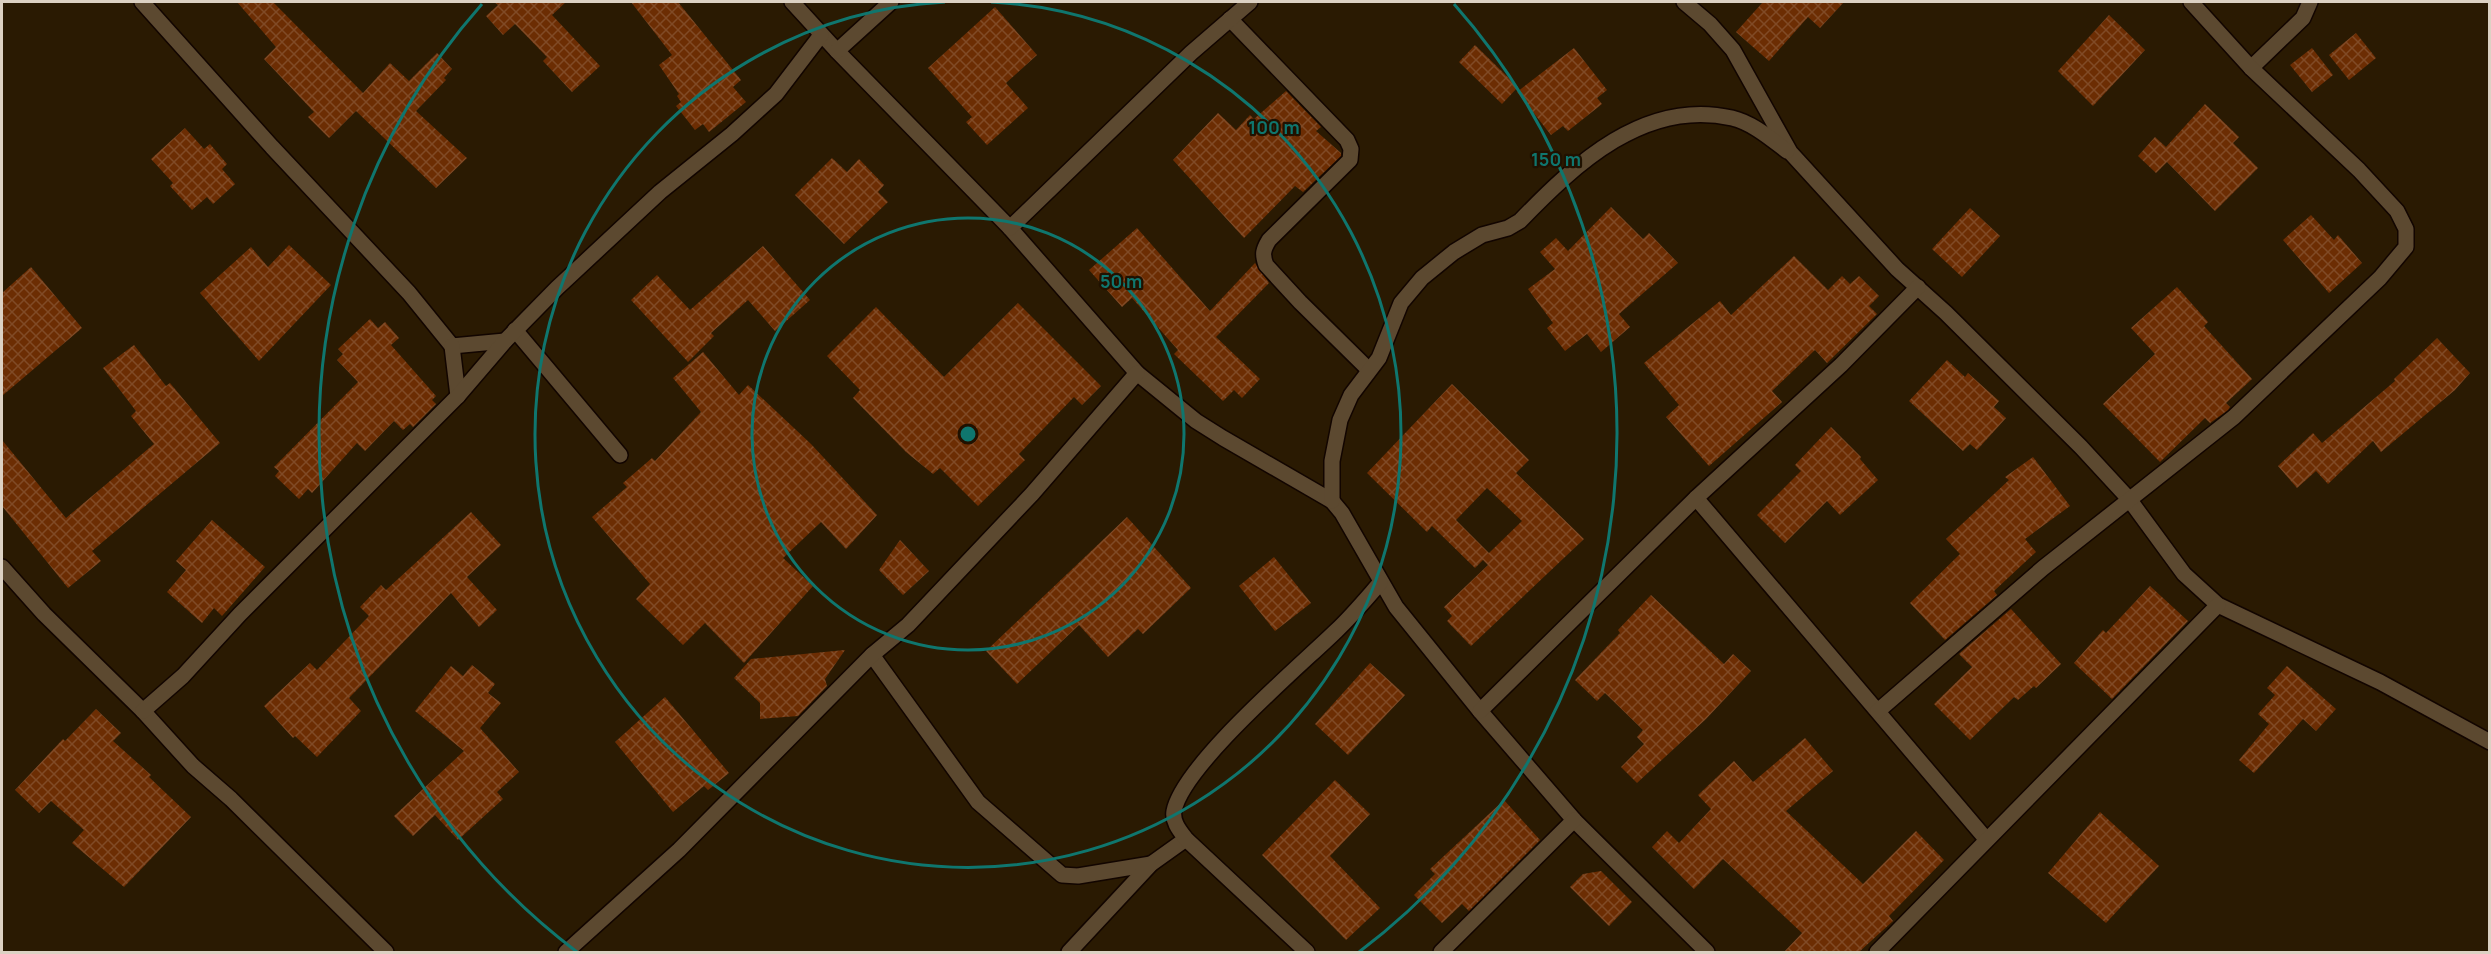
<svg xmlns="http://www.w3.org/2000/svg" width="2491" height="954" font-family="Manrope,sans-serif">
<style>
.building{fill:url(#building-cross-hatch);fill-rule:evenodd}
.lines{fill:none;stroke-linecap:round;stroke-linejoin:round}
.minor-casing{stroke:#120500;stroke-width:18}
.minor{stroke:#5c4930;stroke-width:15}
.ring{fill:none;stroke:#0f766e;stroke-width:3}
.centre{fill:#0f766e;stroke:#201100;stroke-width:3}
.ring-label{font-size:18px;text-anchor:middle;font-weight:bold;fill:#0f766e;stroke:#201100;stroke-width:4.5;stroke-linejoin:round;paint-order:stroke}
</style>
<defs>
<pattern id="building-cross-hatch" width="8" height="8" patternUnits="userSpaceOnUse" patternTransform="scale(1.5)"><rect width="8" height="8" fill="#6c2d03"/><path d="M0 0l8 8M0 8l8-8" fill="none" stroke="#804a26"/></pattern>
</defs>
<rect width="100%" height="100%" fill="#2a1a02"/>
<g class="building">
<path d="M237,2H273L363,93L390,63L409,81L437,53L452,69L444,78L446,80L416,111L467,158L436,188L356,111L329,138L308,117L314,112L264,59L276,47Z"/>
<path d="M494,2H566L552,15L600,66L572,92L543,61L547,57L515,24L503,35L486,16L498,5Z"/>
<path d="M631,2H678L741,80L733,87L746,102L709,132L703,124L695,130L676,106L681,102L677,96L679,94L659,65L672,55Z"/>
<path d="M1763,2H1844L1820,28L1808,17L1769,61L1736,32Z"/>
<path d="M995,7L1037,55L1006,83L1028,108L987,145L966,122L972,117L928,68Z"/>
<path d="M2109,15L2145,50L2093,106L2058,71Z"/>
<path d="M2356,33L2376,58L2349,80L2329,55Z"/>
<path d="M1475,45L1518,87L1502,104L1459,62Z"/>
<path d="M1574,48L1607,90L1597,98L1602,104L1568,131L1563,126L1551,135L1517,92Z"/>
<path d="M2312,48L2333,75L2312,92L2290,65Z"/>
<path d="M1286,91L1321,127L1316,131L1341,153V156L1303,192L1295,186L1244,238L1173,160L1218,113L1236,130L1250,115L1254,119Z"/>
<path d="M2205,104L2239,137L2233,143L2258,168L2215,211L2167,162L2156,173L2138,156L2155,137L2166,147Z"/>
<path d="M185,128L204,149L210,144L227,164L222,169L235,184L213,204L207,197L192,210L170,186L173,183L151,159Z"/>
<path d="M832,158L847,172L859,159L884,185L878,192L888,202L844,244L795,195Z"/>
<path d="M1611,207L1643,239L1649,233L1678,263L1619,314L1630,327L1601,352L1587,334L1565,351L1547,328L1553,323L1528,289L1555,269L1540,252L1556,238L1568,251Z"/>
<path d="M1970,208L2000,236L1962,277L1932,249Z"/>
<path d="M2311,215L2334,240L2338,235L2362,263L2329,293L2283,240Z"/>
<path d="M1137,228L1210,311L1255,263L1269,283L1216,337L1260,379L1242,398L1234,390L1223,401L1174,354L1178,350L1132,298L1122,307L1089,270Z"/>
<path d="M289,245L331,285L259,361L200,293L251,247L268,267Z"/>
<path d="M763,246L810,300L775,331L748,300L711,333L714,336L688,362L631,300L657,275L690,310Z"/>
<path d="M1794,256L1828,290L1842,276L1850,284L1859,276L1879,296L1869,306L1877,314L1827,363L1815,350L1772,391L1782,402L1709,466L1666,417L1679,405L1644,363L1720,301L1731,315Z"/>
<path d="M31,267L82,328L2,396V293Z"/>
<path d="M2177,287L2208,322L2204,326L2252,379L2226,403L2230,407L2228,410L2210,423L2205,418L2160,462L2103,404L2155,354L2131,328Z"/>
<path d="M1018,303L1101,386L1082,405L1074,397L1019,454L1025,460L978,506L940,468L933,474L906,452L853,398L860,390L827,356L876,307L944,377Z"/>
<path d="M370,319L378,328L385,322L399,338L391,345L436,396L432,400L436,404L413,427L410,424L403,430L394,421L365,451L357,443L312,493L308,489L299,499L275,476L279,471L274,467L358,382L337,360L343,354L338,349Z"/>
<path d="M2437,338L2470,373L2455,390L2381,452L2373,441L2328,484L2316,471L2297,488L2278,466L2313,433L2322,443L2395,381L2394,379Z"/>
<path d="M134,345L166,386L170,383L220,443L92,551L101,561L68,588L2,506V440L66,518L154,444L131,416L136,411L103,368Z"/>
<path d="M703,352L739,395L748,385L811,444L877,515L846,549L821,522L783,558L813,586L744,663L705,623L683,645L636,599L650,584L592,517L627,487L623,483L652,458L655,461L701,412L673,378Z"/>
<path d="M1947,360L1965,377L1968,373L1999,401L1994,407L2006,418L1977,450L1970,444L1963,451L1909,401Z"/>
<path d="M1452,384L1529,460L1516,473L1584,539L1471,646L1447,621L1452,616L1444,607L1488,565L1483,560L1475,568L1432,526L1427,532L1367,473ZM1487,488L1522,521L1489,553L1456,520Z"/>
<path d="M1831,427L1861,457L1860,459L1878,480L1840,515L1827,501L1785,543L1757,515L1801,471L1795,465Z"/>
<path d="M2033,457L2070,506L2025,539L2036,552L1994,591L1997,595L1945,640L1910,603L1960,554L1946,539L2009,480L2005,477Z"/>
<path d="M471,512L501,545L467,577L497,610L479,627L451,593L349,698L361,711L317,757L295,736L293,738L264,706L310,663L317,670L369,616L360,607L381,585L386,590Z"/>
<path d="M1127,517L1191,588L1143,634L1138,629L1108,657L1079,625L1017,684L986,651Z"/>
<path d="M212,520L265,567L222,616L214,608L202,623L167,592L186,570L176,561Z"/>
<path d="M900,540L929,571L903,595L879,570Z"/>
<path d="M1274,557L1311,603L1275,631L1239,586Z"/>
<path d="M2150,586L2188,621L2112,699L2074,663L2103,630L2106,633Z"/>
<path d="M1651,595L1724,664L1733,654L1751,671L1706,719L1637,783L1621,767L1644,744L1637,737L1643,730L1605,693L1597,701L1575,680L1620,633L1618,630Z"/>
<path d="M2011,609L2061,664L2036,688L2034,686L2018,700L2014,697L1970,740L1934,704L1972,667L1959,654Z"/>
<path d="M845,650L825,679L827,686L798,716L760,719V703L734,678L751,659Z"/>
<path d="M1370,663L1405,695L1348,755L1315,724Z"/>
<path d="M472,665L495,684L488,693L501,703L480,728L519,772L497,792L503,799L458,840L435,815L413,836L394,816L464,751L415,711L451,666L463,676Z"/>
<path d="M2287,666L2336,709L2316,731L2303,719L2254,773L2239,760L2269,724L2258,714L2275,695L2267,688Z"/>
<path d="M665,697L729,773L708,790L704,786L673,812L615,742Z"/>
<path d="M96,709L121,733L113,741L151,775L149,777L191,817L124,887L72,843L84,830L51,801L39,813L15,790L63,739L65,741Z"/>
<path d="M1805,738L1833,771L1786,811L1863,884L1916,831L1944,860L1889,916L1893,921L1859,952H1784L1802,933L1723,859L1694,889L1652,847L1667,831L1679,843L1711,809L1698,795L1734,761L1753,782Z"/>
<path d="M1335,780L1370,814L1330,856L1380,908L1346,940L1262,855Z"/>
<path d="M1504,800L1540,840L1469,911L1462,904L1442,923L1414,895L1435,874L1430,869Z"/>
<path d="M2100,812L2159,866L2106,923L2048,873Z"/>
<path d="M1601,871L1632,902L1609,926L1570,887L1583,874Z"/>
</g>
<g class="lines">
<g class="minor-casing">
<g id="minor">
<path d="M142,2L272,147L409,293L452,346L505,341"/>
<path d="M792,2L837,51L1010,228L1137,373L1196,421L1223,438L1332,501L1342,513L1396,607L1480,711L1574,820L1707,952"/>
<path d="M1684,2L1710,24L1733,50L1790,152L1897,269L1946,313L2081,447L2129,499L2184,574L2218,605L2380,682L2490,742"/>
<path d="M1230,19L1347,140L1351,149L1350,160L1269,240C1263,250 1262,254 1266,265L1300,302L1369,370"/>
<path d="M837,51L891,2"/>
<path d="M2251,68L2303,18L2310,2"/>
<path d="M1010,228L1191,53L1250,2"/>
<path d="M515,330L620,455"/>
<path d="M452,346L458,396"/>
<path d="M1696,498L1986,839"/>
<path d="M1332,501V461L1340,420L1351,395L1379,358L1401,303L1422,278L1454,252L1482,235L1508,228L1520,221C1575,164 1645,98 1732,118C1753,123 1771,139 1787,151"/>
<path d="M2,567L44,614L143,711L193,766L231,799L386,952"/>
<path d="M872,655L978,802L1062,875L1078,876L1151,864"/>
<path d="M143,711L183,676L240,614L458,396L505,341L557,288L660,192L732,134L776,94L821,35"/>
<path d="M1480,711L1696,498L1841,365L1918,287"/>
<path d="M1878,711L2043,568L2234,417L2380,278L2406,247V229L2397,211L2359,170L2251,68L2191,2"/>
<path d="M566,952L679,850L872,655L908,625L1032,494L1137,373"/>
<path d="M1069,952L1151,864L1186,839"/>
<path d="M1307,952L1186,839C1180,831 1172,822 1174,811C1183,765 1300,666 1336,631C1352,616 1366,599 1380,583"/>
<path d="M1441,952L1574,820"/>
<path d="M1877,952L2218,605"/>
</g>
</g>
<use href="#minor" class="minor"/>
</g>
<g class="ring">
<circle cx="968" cy="434" r="216"/>
<path d="M991 2A433 433 0 1 1 945 2"/>
<path d="M577 952A649 649 0 0 1 482 4M1454 4A649 649 0 0 1 1359 952"/>
</g>
<circle cx="968" cy="434" r="9" class="centre"/>
<g class="ring-label">
<text x="1274" y="134">100 m</text>
<text x="1556" y="166">150 m</text>
<text x="1121" y="288">50 m</text>
</g>
<rect width="2491" height="954" fill="none" stroke="#dcd1c3" stroke-width="6"/>
</svg>
